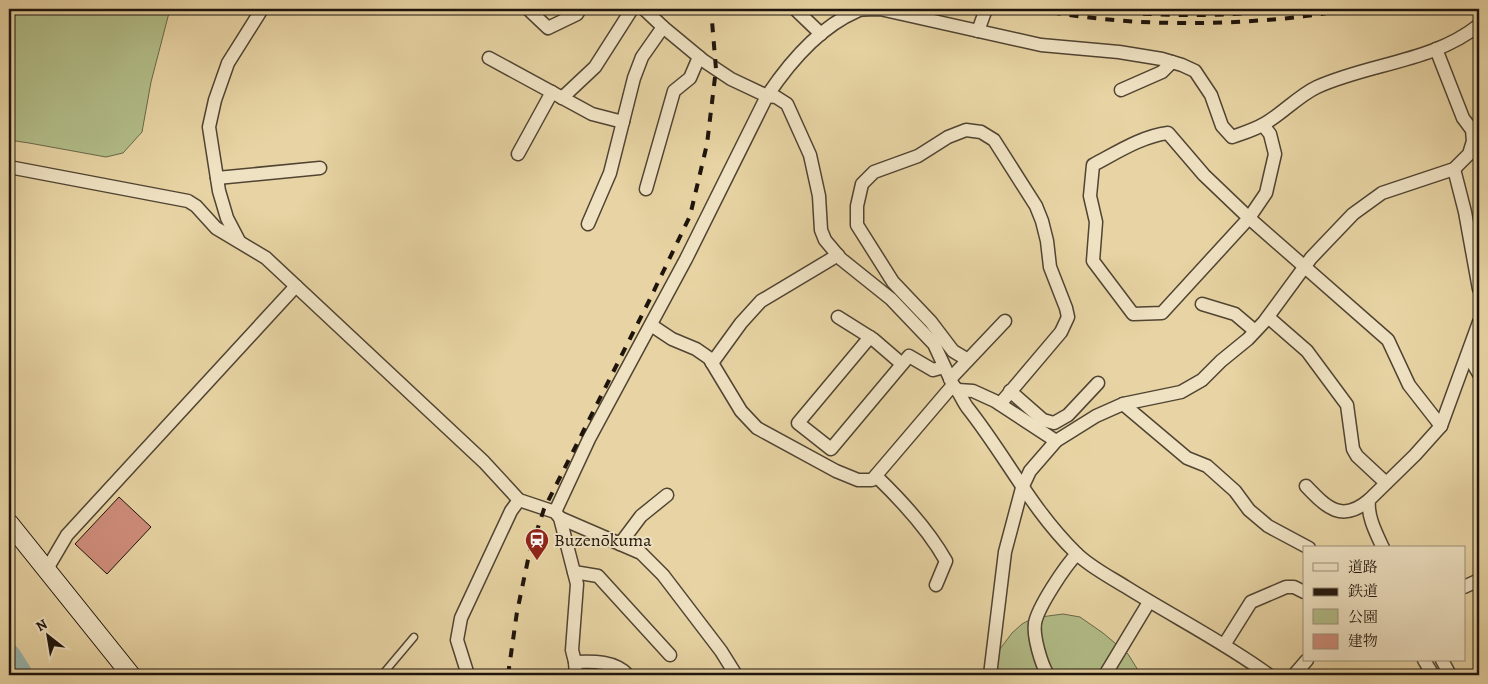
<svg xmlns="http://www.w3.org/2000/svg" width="1488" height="684" font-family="Alegreya,'Noto Serif JP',serif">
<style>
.green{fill:#b2bd88;stroke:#68684a}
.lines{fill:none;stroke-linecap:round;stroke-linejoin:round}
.river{stroke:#98b6ad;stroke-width:24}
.building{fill:#ce8d7b;stroke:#1e140c}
.service-casing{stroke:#504432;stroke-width:9}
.minor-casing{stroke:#504432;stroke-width:15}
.secondary-casing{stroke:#1e140c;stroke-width:20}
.service{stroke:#efe2c3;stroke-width:6}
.minor{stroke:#efe2c3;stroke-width:12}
.secondary{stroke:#efe2c3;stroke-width:18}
.rail{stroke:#1e140c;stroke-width:4;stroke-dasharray:9 9;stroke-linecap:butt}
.labels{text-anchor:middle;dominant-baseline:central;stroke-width:4;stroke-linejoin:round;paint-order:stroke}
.poi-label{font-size:18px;fill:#1e140c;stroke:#efe2c3;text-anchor:start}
</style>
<rect width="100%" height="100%" fill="#e7d3a3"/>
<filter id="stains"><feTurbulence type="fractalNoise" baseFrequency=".004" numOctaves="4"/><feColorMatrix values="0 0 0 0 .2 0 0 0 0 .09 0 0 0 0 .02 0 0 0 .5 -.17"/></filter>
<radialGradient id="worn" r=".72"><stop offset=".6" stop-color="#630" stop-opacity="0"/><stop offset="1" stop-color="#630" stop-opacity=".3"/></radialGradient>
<g class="green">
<path d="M9,9H170L151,82L142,132L123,153L106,157L29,143L9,140Z"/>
<path d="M1063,614L1080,617L1103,633L1128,654L1141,675H996L997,653L1012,633L1022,624L1033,618Z"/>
</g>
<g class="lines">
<path class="river" d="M9,656L21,675"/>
</g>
<path class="building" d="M119,497L151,527L107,574L75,544Z"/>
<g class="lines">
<g class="service-casing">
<path id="service" d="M382,675L414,637"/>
</g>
<g class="minor-casing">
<g id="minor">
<path d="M528,9L548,28L577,14L580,9"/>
<path d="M644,9L663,27L704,61L731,79L767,96L776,97L787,104L810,155L819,196L821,230L825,240L841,259L891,299L934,344L953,385C959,391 962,400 967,407C1006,456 1031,509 1076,553C1090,567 1110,577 1126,587C1174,617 1224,642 1269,675"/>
<path d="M795,9L821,34"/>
<path d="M978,31L986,9"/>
<path d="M489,58L592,114L623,122"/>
<path d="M1121,90L1162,72L1172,62"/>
<path d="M562,98L595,67L632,9"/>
<path d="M1263,125L1270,134L1275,154L1266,193L1249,218L1388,340L1409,385L1441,426"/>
<path d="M1168,133L1204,175L1249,218L1162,313L1133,314L1093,261L1096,222L1090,196L1093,165C1116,153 1142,136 1168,133Z"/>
<path d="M518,154L552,92"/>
<path d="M9,167L188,201L196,206L216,228L266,258L484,462L519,500L555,512L560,518L577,584L572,650L575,662L576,675"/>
<path d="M1454,169L1465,212L1479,289"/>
<path d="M217,178L320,168"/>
<path d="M646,189L674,91L690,78L699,57"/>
<path d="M588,224L610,173L634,78L642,57L663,27"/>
<path d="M239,241L227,218L219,191L209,127L215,100L228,63L262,9"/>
<path d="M1202,304L1235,314L1255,331"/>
<path d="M838,317L873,339L902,364"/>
<path d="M1268,317L1307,351L1347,405L1353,449L1357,456L1386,483"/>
<path d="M651,325L672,339L696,349L709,358L741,411L757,428L836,471L858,480H872L953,385"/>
<path d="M870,337L798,423L831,449L909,356L933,370L944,367"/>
<path d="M1468,355L1479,374"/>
<path d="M968,360L953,351L931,322L893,282L857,225V206L862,184L874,172L918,156L948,137L966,130L981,132L994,140L1036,206L1042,221L1047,241L1050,267L1066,308L1068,317L1061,332L1000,404"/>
<path d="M712,363L741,323L761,301L838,255"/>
<path d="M950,379L1005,321"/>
<path d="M958,390L973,391L995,401L1056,441"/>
<path d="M1010,391L1043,420L1054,423L1068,415L1098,383"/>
<path d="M1123,404L1187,458L1207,466L1235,491L1249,510L1268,526L1309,548"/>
<path d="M876,476C902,501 928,529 946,561L936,585"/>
<path d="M1306,486C1327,508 1342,523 1369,500"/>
<path d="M555,512L589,439L686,259L767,96C789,63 820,27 857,11C863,8 873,10 880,9L1041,45L1119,52L1162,59L1182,65L1195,71L1211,95L1222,126L1232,137C1243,133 1254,130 1264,124C1282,114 1298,96 1317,87C1370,63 1433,62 1479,25"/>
<path d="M560,518L641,553L663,575L721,651L736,675"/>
<path d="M620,544L641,516L667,495"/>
<path d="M1383,548C1376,533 1367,516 1369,500L1415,455L1441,426L1479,322"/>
<path d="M47,569L67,535L296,286"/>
<path d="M574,572L598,576L670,655"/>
<path d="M1464,587L1479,580"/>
<path d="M1224,645L1251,602L1286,587H1294L1304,592"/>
<path d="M1424,660L1433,675"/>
<path d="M1442,660L1450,675"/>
<path d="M575,662C594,661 615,661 628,675"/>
<path d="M468,675L457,640L461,618L511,511L519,500"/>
<path d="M990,675L1005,552L1022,488L1030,471L1056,441L1096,416L1123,404L1181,392L1202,380L1221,361L1248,339L1264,322L1311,258L1353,214L1382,193L1454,169L1469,154L1473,141L1472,130L1463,118L1436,49"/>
<path d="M1048,675C1041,664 1033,636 1035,623C1038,607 1065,566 1077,554"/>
<path d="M1105,675L1149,602"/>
<path d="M1294,675L1307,660"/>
</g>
</g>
<g class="secondary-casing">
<path id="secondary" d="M9,523L131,675"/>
</g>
<use href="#service" class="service"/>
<use href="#minor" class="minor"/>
<use href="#secondary" class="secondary"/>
<g class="rail">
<path d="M1034,9C1101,22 1167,25 1235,22C1272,20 1311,17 1348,9"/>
<path d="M1089,9C1157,17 1226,17 1295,9"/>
<path d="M508,675L517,612L529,555L544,509L649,301L690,216L707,144L716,69L711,9"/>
</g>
</g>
<defs>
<g id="station-pin" transform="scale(1.25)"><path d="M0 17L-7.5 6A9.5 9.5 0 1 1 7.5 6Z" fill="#8f2418" stroke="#efe2c3"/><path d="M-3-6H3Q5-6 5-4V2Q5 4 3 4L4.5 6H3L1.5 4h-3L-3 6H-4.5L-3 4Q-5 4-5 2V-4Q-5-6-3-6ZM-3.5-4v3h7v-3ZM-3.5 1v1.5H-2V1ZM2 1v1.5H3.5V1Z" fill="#fff"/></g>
</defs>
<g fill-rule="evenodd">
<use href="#station-pin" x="537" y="540"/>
</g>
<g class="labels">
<g class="poi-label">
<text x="554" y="540">Buzenōkuma</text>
</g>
</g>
<rect width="1488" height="684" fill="none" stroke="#e7d3a3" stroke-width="30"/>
<rect x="10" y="10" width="1468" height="664" fill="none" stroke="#1e140c" stroke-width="2.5"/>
<rect x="15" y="15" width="1458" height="654" fill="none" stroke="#1e140c"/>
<rect x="1303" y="546" width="162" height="115" fill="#efe2c3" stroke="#9b907a"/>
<rect x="1313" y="563" width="25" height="8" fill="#efe2c3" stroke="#9b907a"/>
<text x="1348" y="572" font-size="15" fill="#1e140c">道路</text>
<rect x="1313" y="588" width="25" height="8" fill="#1e140c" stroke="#9b907a"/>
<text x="1348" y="596" font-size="15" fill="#1e140c">鉄道</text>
<rect x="1313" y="609" width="25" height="15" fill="#b2bd88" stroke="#9b907a"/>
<text x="1348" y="622" font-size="15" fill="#1e140c">公園</text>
<rect x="1313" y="634" width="25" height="15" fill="#ce8d7b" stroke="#9b907a"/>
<text x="1348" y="646" font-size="15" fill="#1e140c">建物</text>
<g transform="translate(48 636) rotate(329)" stroke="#efe2c3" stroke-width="4" paint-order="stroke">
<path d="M0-4L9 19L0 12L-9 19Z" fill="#1e140c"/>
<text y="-8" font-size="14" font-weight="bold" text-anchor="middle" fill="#1e140c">N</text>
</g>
<rect width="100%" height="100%" filter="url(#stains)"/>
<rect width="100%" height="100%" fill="url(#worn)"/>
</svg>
